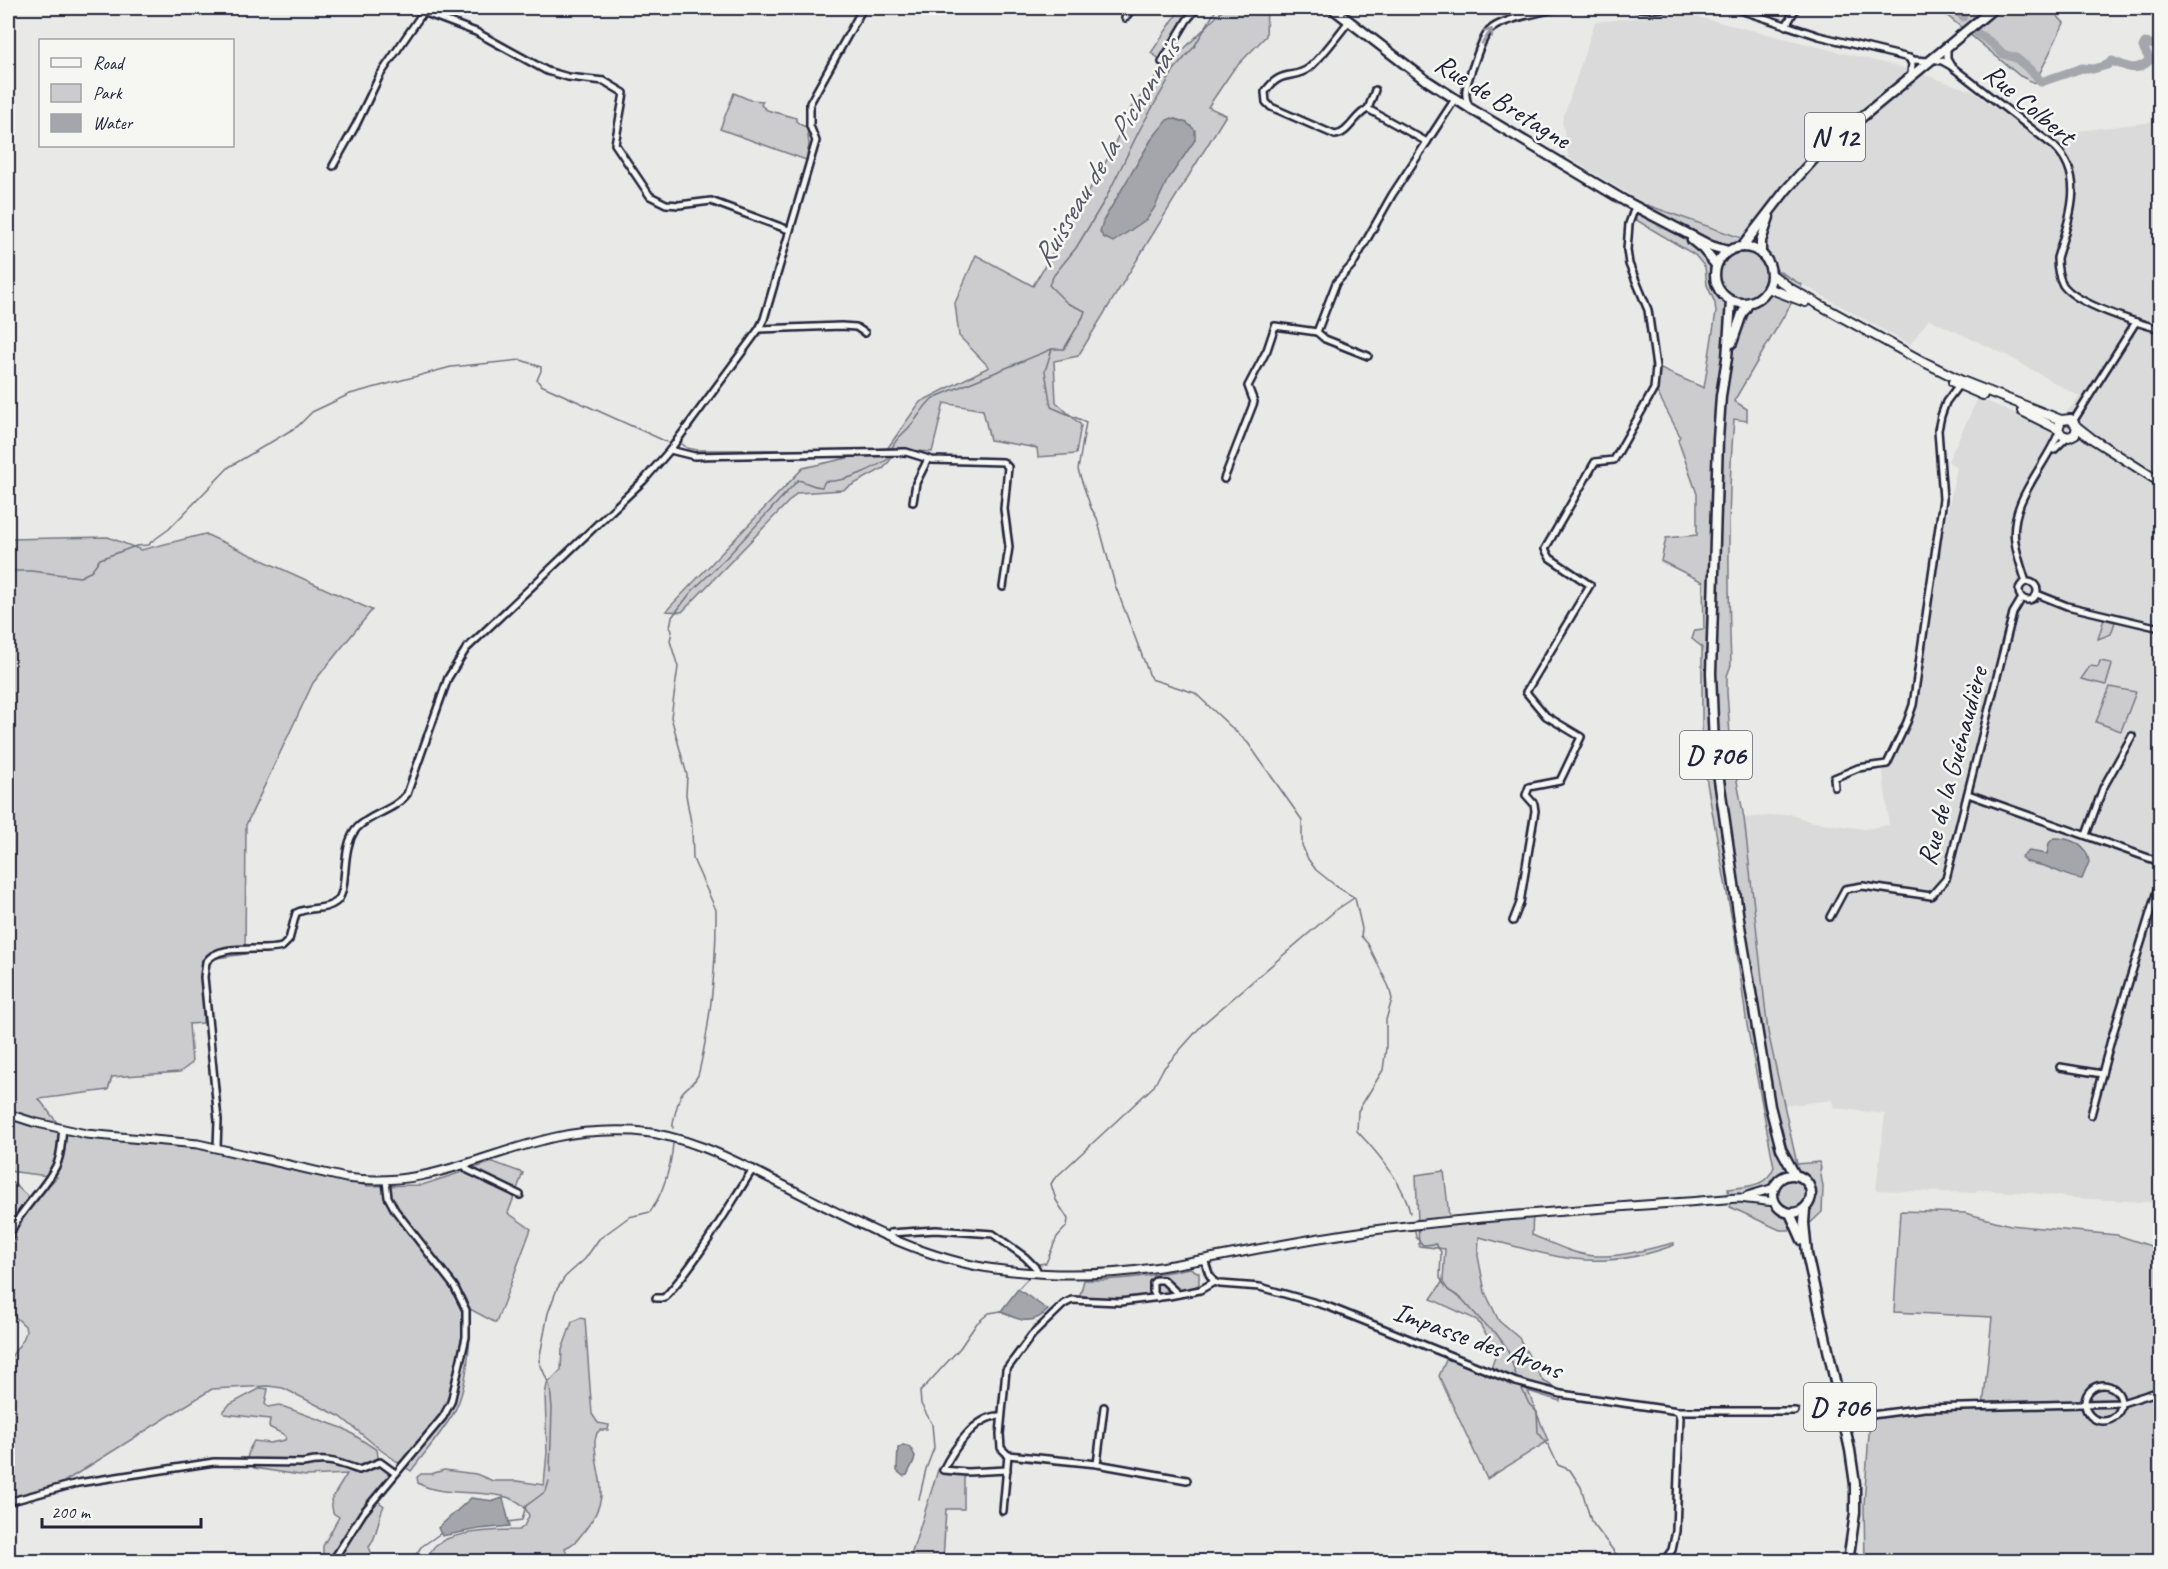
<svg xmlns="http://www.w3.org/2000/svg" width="2168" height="1569" font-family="Caveat,sans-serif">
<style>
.built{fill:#dadada}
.green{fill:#ccccce;stroke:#777784;stroke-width:1.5}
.water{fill:#a5a5ac;stroke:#71717f;stroke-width:1.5}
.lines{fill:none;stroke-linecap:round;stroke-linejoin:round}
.stream{stroke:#71717f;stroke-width:1.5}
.river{stroke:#a5a5ac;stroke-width:9}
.minor-casing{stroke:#22223b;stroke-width:10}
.tertiary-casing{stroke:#22223b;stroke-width:11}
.secondary-casing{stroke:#22223b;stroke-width:12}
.primary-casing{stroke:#22223b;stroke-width:13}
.minor{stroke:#f6f6f2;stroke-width:5}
.tertiary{stroke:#f6f6f2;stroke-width:7}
.secondary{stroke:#f6f6f2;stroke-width:8}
.primary{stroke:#f6f6f2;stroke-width:8}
.oneway{stroke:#9797a0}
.labels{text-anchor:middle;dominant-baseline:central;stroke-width:5;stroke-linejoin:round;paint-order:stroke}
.shield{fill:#f6f6f2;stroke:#626272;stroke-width:1.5}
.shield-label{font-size:27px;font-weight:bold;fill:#22223b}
.street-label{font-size:28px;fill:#22223b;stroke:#f6f6f2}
.water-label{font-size:30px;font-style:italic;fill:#565668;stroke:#f6f6f2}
</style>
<rect width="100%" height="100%" fill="#e9e9e7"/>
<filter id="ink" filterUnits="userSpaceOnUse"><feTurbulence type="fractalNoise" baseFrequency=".0167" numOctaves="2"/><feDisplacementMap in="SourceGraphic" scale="12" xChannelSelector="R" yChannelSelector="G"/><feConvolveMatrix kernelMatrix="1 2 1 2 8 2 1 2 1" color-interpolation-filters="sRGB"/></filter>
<g filter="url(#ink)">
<path class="built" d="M1682,13L1908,69L1972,91L2036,136L2160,121V1203L2073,1198L2030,1193L1977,1190L1976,1193L1876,1190L1885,1114L1834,1108L1832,1100L1784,1106L1768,1032L1744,818L1790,814L1809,821L1864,829L1889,825L1882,762L1907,717L1918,655L1957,468L1948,461L1978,398L2052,428L2080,397L2008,356L1929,319L1910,345L1775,269L1764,246L1647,205L1569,158L1562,121L1595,22Z"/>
<g class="green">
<path d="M1181,8H1194L1160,59L1151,53Z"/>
<path d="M1225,8H1267L1266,36L1233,70L1208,107L1226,115L1078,356L1054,361L1056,402L1081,425L1076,454L1038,457L1037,448L990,440L983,410L944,403L932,452L898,450L884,468L843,490L797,493L682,612L666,611L803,468L887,449L920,402L989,367L959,336L955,303L976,255L1033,286L1108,158L1131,108L1162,71Z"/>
<path d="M1938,8H2050L2064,23L2035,83L2020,76Z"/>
<path d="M734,93L750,100L763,101L761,105L767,110L796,118V121L801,125L807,127L809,145L806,160L720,129Z"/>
<path d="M1647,205L1764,246L1775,269L1802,285L1734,401L1747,409V421L1734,419C1727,501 1728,582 1731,665L1727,676V693L1731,749L1744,818L1768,1032L1797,1164L1819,1162L1821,1168L1820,1169L1823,1187L1822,1212L1803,1230H1780L1730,1207L1728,1189C1747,1186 1766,1188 1774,1167L1747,1025L1734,931L1707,783L1702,731V647L1692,639L1695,630L1704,629L1703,582L1661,561L1666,538L1697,535V494L1678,440L1680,436L1656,390L1658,382L1656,367L1704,388L1716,312L1715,303L1707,285L1705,267L1695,255L1628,215Z"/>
<path d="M205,534L372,610L313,683L246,825L245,954L202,960L203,1023L189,1024L192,1063L180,1072L112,1077L108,1090L39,1099L65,1133L178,1144L368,1186L422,1185L493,1162L523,1173L508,1213L531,1229L496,1323L470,1309C471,1339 468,1389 453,1414C441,1434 425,1452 411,1471L382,1451L341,1417L283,1388L268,1386L212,1389L54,1488L8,1502V1361L23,1340L26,1332L25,1326L11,1313L8,1305V1180C18,1185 24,1195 34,1201L57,1177L8,1171V539L108,537L141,550Z"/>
<path d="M2104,619L2115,622L2111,634L2098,639Z"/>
<path d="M2100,661L2111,663L2112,665L2106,685L2081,679L2090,666L2098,667Z"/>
<path d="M2110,687L2136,692L2121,731L2096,722Z"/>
<path d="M1444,1171L1449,1217L1533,1211L1532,1235C1552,1243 1574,1255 1595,1256C1622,1257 1648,1249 1674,1243V1245C1643,1257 1608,1263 1574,1259C1545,1256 1508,1244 1479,1237L1478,1256L1485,1292L1499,1321L1519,1338L1543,1381L1562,1391L1560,1401L1528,1391L1548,1441L1487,1479L1439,1376L1447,1358L1489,1374L1497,1351L1477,1320L1431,1299L1443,1281L1445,1249L1419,1246L1416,1175Z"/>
<path d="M1900,1211L1965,1213L2010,1225L2117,1235L2160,1249V1561L1865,1562L1864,1505L1870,1419L1935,1411L1983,1408L1992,1317L1894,1312Z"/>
<path d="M1190,1268L1199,1273V1284C1187,1296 1096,1302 1080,1295L1084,1280C1120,1281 1155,1275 1190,1268Z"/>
<path d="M580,1318L585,1319L592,1414L598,1423L609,1425L608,1430H600L597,1433L595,1440C594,1479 615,1492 585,1530C579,1538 575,1544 565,1548L567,1555L563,1561H427C429,1555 431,1549 436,1545C453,1531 497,1530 519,1530L524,1526L529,1516C519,1481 447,1502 418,1483L417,1477L421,1474H431L444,1470L476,1474L493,1481H517L544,1485L547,1452L545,1395L547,1384L561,1370L562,1350L572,1322Z"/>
<path d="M261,1388L268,1389L265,1404L268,1407L279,1405L345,1429L377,1450L379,1463L393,1474L374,1498L384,1506C377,1519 378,1537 369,1547L373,1557L372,1561H320L323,1555V1546L339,1517L333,1513L331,1500L347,1474L306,1476L254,1468L247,1458L250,1448L254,1441L270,1443L285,1440L286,1437L283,1434L269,1427L270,1419L225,1414L223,1412L229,1405Z"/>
<path d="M938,1470L964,1474V1509H946L943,1561L909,1562Z"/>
</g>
<g class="water">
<path d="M1172,118L1187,123L1195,130V140L1167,181L1155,207L1147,219L1113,242L1103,237L1100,232L1103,221L1151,140L1167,120Z"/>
<path d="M2054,838C2070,838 2087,844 2089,862L2082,879C2065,877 2058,870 2044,866C2035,863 2028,865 2021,857L2029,851L2047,854L2049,843Z"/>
<path d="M1018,1289L1048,1310C1033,1326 1018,1321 1001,1311Z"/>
<path d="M903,1445L910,1447L915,1456L914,1461L907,1475L903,1476L897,1471V1468L898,1448Z"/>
<path d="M471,1498L494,1501L503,1498L510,1526L479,1529L442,1536L438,1528Z"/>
</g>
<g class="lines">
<g class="stream">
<path d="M1052,349L1045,371L1051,407L1086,422L1078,470L1091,508L1097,518L1115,585L1151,679L1195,693L1248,743L1302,820V845L1308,859L1316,870L1336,886L1355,898L1362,929L1361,936L1368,944L1389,987L1392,999L1386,1020V1048L1383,1070L1358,1111L1357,1131C1376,1151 1405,1185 1410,1213"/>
<path d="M681,443L687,448L697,450H856L892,448C898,435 903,435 911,425C919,416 924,406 933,398L1052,349H1064L1083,317L1085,311L1067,303L1049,285L1054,275L1076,248L1106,198L1140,129L1174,70L1194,47L1217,8"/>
<path d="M8,571H31L80,577L90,572L100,559L136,546L149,545L151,542L169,529L229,467L298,426L312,412L350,394L451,367L521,360L541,367V371L537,380L541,385L667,442"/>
<path d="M673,1128C672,1123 679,1097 682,1093C688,1085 697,1082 699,1072C710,1025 716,968 716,920V910L693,859L692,828L686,795L687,775L671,717L678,667L670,641L672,631L670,627L672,617L692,591L726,558L798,480C808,482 809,486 822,487L825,481C845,483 875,468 893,456"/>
<path d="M1415,1231L1416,1237L1423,1245L1436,1244L1441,1252L1440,1278L1448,1290L1462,1299L1486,1326L1495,1332L1507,1348L1516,1375"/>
<path d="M1039,1264L1046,1263L1057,1237L1067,1226L1068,1219L1056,1200L1051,1184L1054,1179L1154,1086L1163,1069L1203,1024L1336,910L1354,898"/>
<path d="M1018,1289L1029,1277"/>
<path d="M1522,1389L1529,1404L1537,1412L1538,1432L1549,1446L1558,1465L1570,1470L1581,1487L1591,1521L1622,1562"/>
<path d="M550,1472L552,1408L550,1387L539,1361L548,1313L557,1289L565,1277L585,1259L599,1239L629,1217L650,1212C663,1194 671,1166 673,1144"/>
<path d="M919,1499L926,1469L934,1448L932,1424L921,1404L920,1392L960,1348L977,1323L989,1313L1001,1311"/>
<path d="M508,1522L522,1520L526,1506L546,1491L549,1481"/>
<path d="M416,1562L417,1553L421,1547L441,1533"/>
</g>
<g class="river">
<path d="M1956,8L1963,17"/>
<path d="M1977,33L1993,44L2003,54L2016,58L2035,74L2041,82L2082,68L2093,69L2107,65L2112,61C2129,67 2135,73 2150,60L2143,47L2145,43L2160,46"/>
</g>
<g class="minor-casing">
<g id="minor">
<path d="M1637,8L1654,9L1669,8"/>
<path d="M1734,8L1819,36L1909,58"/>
<path d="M423,12L476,32L547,71L568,77L604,81L624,93L615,144L650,196L666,204L679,205L711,201L789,230"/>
<path d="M1125,18L1129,13L1126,8"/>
<path d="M1349,21C1339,34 1321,58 1309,68C1294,80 1281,68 1265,92L1266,102L1271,107L1335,135C1349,134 1355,114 1368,109L1427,142L1455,99"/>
<path d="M1786,26L1796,8"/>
<path d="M1932,59L1942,61L1951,66L1947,59V48"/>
<path d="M1162,62L1187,20L1197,8"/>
<path d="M1951,66L2055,147C2087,178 2068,221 2057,258C2057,268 2058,276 2063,285C2076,304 2137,323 2160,329"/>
<path d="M1911,74L1912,64L1909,58L1914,60L1928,61"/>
<path d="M1470,108C1462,93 1467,84 1472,69C1477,56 1480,42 1489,31C1499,19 1543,12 1559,8"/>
<path d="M1368,109L1375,90"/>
<path d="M333,166L356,125L380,75L426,8"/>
<path d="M759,329L841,326L856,327L865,333"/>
<path d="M1317,332L1325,339L1368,356"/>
<path d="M2074,420L2136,322"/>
<path d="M670,450L694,456L906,452L932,460L1003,462L1008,467L1004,509L1009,547L1003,587"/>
<path d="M2054,450L2067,437"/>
<path d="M1224,479L1254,402L1248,386L1267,350L1275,326L1317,332L1336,283L1353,264L1392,195L1427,142"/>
<path d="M913,502L916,483L928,459"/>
<circle cx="2028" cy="591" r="9"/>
<path d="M2026,582C2022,569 2017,556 2015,542C2009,500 2045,468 2059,432"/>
<path d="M2037,594L2067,606L2160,628"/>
<path d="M1835,787L1834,778L1858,768L1887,764L1907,722L1913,705L1943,499L1938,430L1941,416L1946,402L1961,382"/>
<path d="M1968,794L2160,862"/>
<path d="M2086,835L2103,788L2132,736"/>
<path d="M1830,917L1845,889L1863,886L1931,896L1946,879L2013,613L2022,598"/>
<path d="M1513,921L1520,903L1535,811L1534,804L1526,795L1529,787L1560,781L1581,737L1546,716L1526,692L1590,585L1550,558L1545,549L1595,462L1614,460L1654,389L1656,367L1648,310L1629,264L1627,250L1629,224L1635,207"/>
<path d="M2060,1067L2102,1074"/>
<path d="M2091,1115L2111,1040L2160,881"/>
<path d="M217,1148L218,1120L204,977L206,962C220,942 261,953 282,947L289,940L296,913C308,906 325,911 336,902C350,891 339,848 357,828C371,813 394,811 407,794L448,678L466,649L644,480L670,450L759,329L764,319L816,141L810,126V103L863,8"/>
<path d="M464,1165L468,1170L520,1195"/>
<path d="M888,1237L890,1233L936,1230L993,1234L1025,1257L1036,1268L1038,1273"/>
<path d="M8,1241C16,1211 43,1193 56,1166C62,1155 61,1141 63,1129"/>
<path d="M1204,1259L1209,1274L1214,1282L1220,1284L1260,1287L1327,1306L1516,1382L1561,1394L1678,1411H1795"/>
<path d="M656,1298H664C699,1260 725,1212 753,1169"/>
<path d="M1157,1298L1153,1291V1283L1156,1280H1163L1178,1294"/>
<circle cx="2103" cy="1403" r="18"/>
<path d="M1104,1407L1097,1464L1008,1455L1001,1448L1000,1434L1006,1370L1032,1335L1064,1304L1072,1300L1120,1302L1169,1296L1200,1290L1214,1282"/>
<path d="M1872,1415L1924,1408L2122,1403L2160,1391"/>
<path d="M1001,1416C976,1414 953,1450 943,1470L967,1472L1007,1470"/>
<path d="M1097,1464L1187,1480"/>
<path d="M8,1502L78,1483L214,1462L303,1463C328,1458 336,1462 359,1470L380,1462L395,1473"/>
<path d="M1003,1511L1008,1455"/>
<path d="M332,1562L363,1513L443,1417L451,1402L466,1337V1310L454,1286L395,1210L388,1197L386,1181"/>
<path d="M1663,1562L1672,1550L1676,1531L1680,1418L1678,1411"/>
</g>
</g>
<g class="tertiary-casing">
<g id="tertiary">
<path d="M8,1114L33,1122L86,1134L198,1144L346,1178C427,1189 480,1154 556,1137C581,1131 608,1130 634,1131C684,1135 726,1156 769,1178C842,1214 914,1258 995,1269C1049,1276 1106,1276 1160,1267C1227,1256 1292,1241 1359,1232C1485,1215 1612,1208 1739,1198L1775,1202"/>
<path d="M1747,1196L1774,1188"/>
</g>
</g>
<g class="secondary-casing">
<g id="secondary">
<path d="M1771,274L1791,289L1918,359L1962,381L2061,420"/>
<path d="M1768,288L1805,302"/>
<path d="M1953,382L1983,395"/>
<path d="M2022,411L2058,429"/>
<path d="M2077,427L2075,434L2069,437L2062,435L2058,429L2061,420L2071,419L2077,427L2091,438L2160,482"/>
</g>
</g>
<g class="primary-casing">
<g id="primary">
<path d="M1332,8L1423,78L1471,109L1625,201L1711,246L1728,251"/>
<path d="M1692,240L1703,249L1716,265"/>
<circle cx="1743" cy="275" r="28"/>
<path d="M1742,247L1786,190L1821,151L1994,8"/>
<path d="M1761,254V241L1769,217"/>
<path d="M1731,301L1727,358L1721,396L1718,439L1711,673L1714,745L1740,926L1770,1106L1781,1149L1795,1175"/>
<path d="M1732,343L1742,314L1749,303"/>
<circle cx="1792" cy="1194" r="19"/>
<path d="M1805,1209L1804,1223L1807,1254L1850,1450L1855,1484V1513L1848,1562"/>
<path d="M1790,1213L1802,1240"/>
</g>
</g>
<use href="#minor" class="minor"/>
<use href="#tertiary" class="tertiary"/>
<use href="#secondary" class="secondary"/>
<use href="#primary" class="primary"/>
</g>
<defs><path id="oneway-shaft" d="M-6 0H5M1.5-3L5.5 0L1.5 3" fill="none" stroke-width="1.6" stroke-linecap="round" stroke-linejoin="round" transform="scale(1.5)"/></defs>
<use class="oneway" href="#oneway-shaft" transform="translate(1487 36) rotate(-56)"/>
</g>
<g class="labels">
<g class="shield">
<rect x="1805" y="113" width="60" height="48" rx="4.5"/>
<rect x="1680" y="731" width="72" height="48" rx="4.5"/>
<rect x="1804" y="1383" width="72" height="48" rx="4.5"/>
</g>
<g class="shield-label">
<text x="1835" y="137">N 12</text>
<text x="1716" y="755">D 706</text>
<text x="1840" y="1407">D 706</text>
</g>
<g class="street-label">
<text transform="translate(1503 101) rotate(32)">Rue de Bretagne</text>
<text transform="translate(2030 104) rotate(40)">Rue Colbert</text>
<text transform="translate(1952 766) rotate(-75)">Rue de la Guénaudière</text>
<text transform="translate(1478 1340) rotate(20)">Impasse des Arons</text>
</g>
<g class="water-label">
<text transform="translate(1106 153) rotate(-59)">Ruisseau de la Pichonnais</text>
</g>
</g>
<rect width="2168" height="1569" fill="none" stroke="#f6f6f2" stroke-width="30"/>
<rect x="15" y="15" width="2138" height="1539" fill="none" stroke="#22223b" stroke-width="2" filter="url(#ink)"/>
<rect x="39" y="39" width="195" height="108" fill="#f6f6f2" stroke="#a1a1a9" stroke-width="1.5"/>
<rect x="51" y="58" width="30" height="9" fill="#f6f6f2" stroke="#a1a1a9" stroke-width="1.5"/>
<text x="93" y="69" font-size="18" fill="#22223b">Road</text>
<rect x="51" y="84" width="30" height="18" fill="#ccccce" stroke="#a1a1a9" stroke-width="1.5"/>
<text x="93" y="99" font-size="18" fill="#22223b">Park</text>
<rect x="51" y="114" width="30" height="18" fill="#a5a5ac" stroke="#a1a1a9" stroke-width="1.5"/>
<text x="93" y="129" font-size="18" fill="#22223b">Water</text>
<path d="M42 1518v9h159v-9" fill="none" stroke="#22223b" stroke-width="3"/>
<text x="51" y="1518" font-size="18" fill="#22223b" stroke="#f6f6f2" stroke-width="4.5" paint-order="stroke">200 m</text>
</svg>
